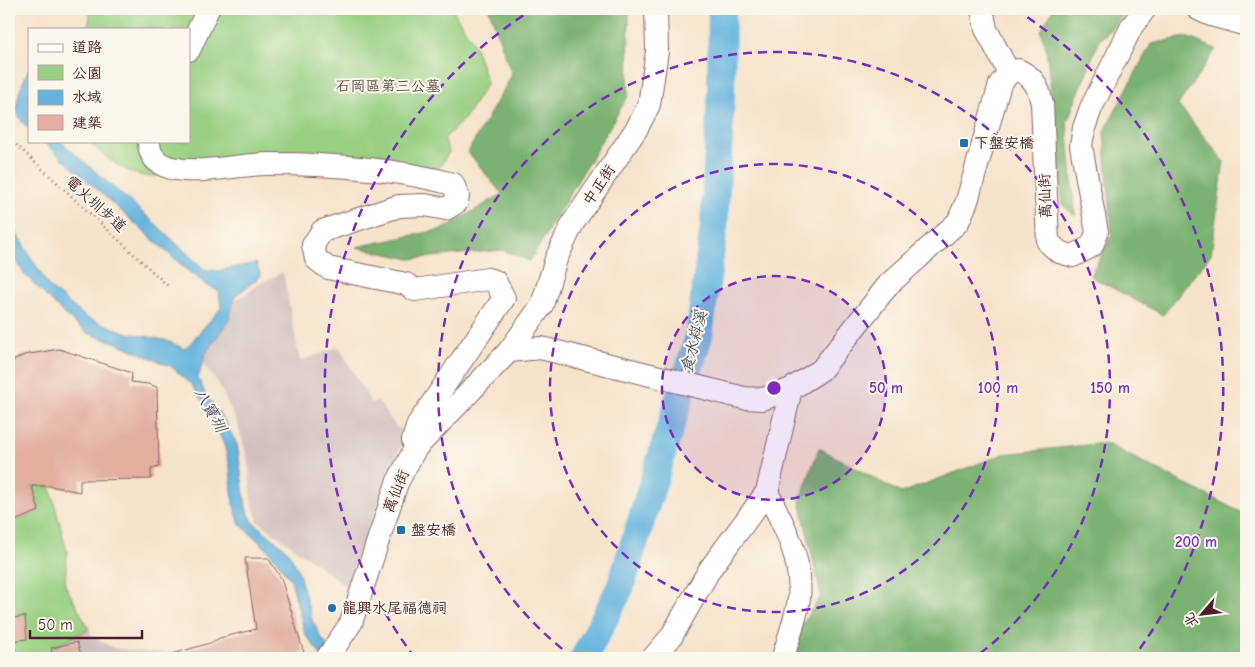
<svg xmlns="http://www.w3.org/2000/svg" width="1255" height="667" font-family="'Comic Neue','LXGW WenKai TC',sans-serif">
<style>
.industrial{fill:#d1bfbe}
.green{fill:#99d083;stroke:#727857}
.forest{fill:#7ab271;stroke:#62684e}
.water{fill:#64b3de;stroke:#576984}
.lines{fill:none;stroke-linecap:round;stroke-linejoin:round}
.river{stroke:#64b3de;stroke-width:28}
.building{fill:#e2afa1}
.minor-casing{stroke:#866463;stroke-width:24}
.path{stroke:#866463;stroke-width:2.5;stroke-dasharray:1 4;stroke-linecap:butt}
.minor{stroke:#fff;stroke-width:22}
.ring{fill:none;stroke:#7b2cbf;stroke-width:2.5;stroke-dasharray:9 6}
.poi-dot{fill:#1f6fb2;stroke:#fbf7ec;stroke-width:2}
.labels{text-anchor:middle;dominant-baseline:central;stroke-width:4;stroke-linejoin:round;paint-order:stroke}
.park-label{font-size:15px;fill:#625445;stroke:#fbf7ec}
.poi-label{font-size:15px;fill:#4a1f2b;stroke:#fbf7ec;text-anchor:start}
.street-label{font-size:15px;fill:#4a1f2b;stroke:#fbf7ec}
.water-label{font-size:16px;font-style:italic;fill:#53536a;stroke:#fbf7ec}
.centre{fill:#7b2cbf;stroke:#fbf7ec;stroke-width:2.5}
.ring-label{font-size:15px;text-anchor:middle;font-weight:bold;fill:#7b2cbf;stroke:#fbf7ec;stroke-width:4;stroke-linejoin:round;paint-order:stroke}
</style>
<rect width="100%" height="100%" fill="#fbf7ec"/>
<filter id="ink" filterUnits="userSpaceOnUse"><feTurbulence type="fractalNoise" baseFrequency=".02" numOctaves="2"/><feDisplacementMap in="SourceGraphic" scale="10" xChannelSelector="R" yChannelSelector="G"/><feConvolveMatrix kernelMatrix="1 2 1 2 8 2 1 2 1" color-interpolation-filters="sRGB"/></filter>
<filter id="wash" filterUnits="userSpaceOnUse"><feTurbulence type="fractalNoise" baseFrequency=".0096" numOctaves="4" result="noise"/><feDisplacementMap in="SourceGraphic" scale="20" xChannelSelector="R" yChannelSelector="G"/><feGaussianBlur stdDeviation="1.12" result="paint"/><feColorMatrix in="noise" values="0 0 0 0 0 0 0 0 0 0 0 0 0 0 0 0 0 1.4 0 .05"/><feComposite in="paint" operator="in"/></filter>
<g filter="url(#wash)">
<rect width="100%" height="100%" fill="#f6e3cb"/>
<g class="industrial">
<path d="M283,272L300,361L339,347L371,403L378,401L396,427L406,432L346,586L258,521L251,499L249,463L238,425L218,383L192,349L235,301L259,284Z"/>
<path d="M89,629L91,635L114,648L137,651L177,653L178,658H82L77,642L51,648Z"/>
</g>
<g class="green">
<path d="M91,9H452L474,44L487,83L465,118L444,139L449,152L439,168L423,170L186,164C177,167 167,173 157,176C133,181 104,156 88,141H189V29H88Z"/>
<path d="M32,486H50L67,552L65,585L89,629L52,648L54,658H14L9,616V515L12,522L39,511Z"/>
</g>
<g class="forest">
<path d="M489,9H629L628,96L530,261L503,250L410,259L356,247L443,229L502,194L468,152L512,75Z"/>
<path d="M1053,9H1130L1099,41L1067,122L1075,216L1063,205L1046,47L1041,31Z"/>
<path d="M1186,37L1216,49L1178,105L1224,161L1211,254L1163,315L1090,276L1112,235L1104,132L1151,44Z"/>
<path d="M1105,443L1246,515V658H780L821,596L800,501L819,448L901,493L1004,454Z"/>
</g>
<g class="water">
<path d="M29,68V129C7,111 20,91 29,68Z"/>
<path d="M43,141H60L149,218L204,269L218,271L256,263L261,276L235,296L229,320L205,354L198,378L206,395L225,421L237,445L246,508L253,522L288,551L298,570L312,620L322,639L337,658H323L305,634L291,580L268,550L240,524L233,504L230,466L223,442L206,406L191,384L172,367L117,343L87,333L65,315L25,275L11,253L9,248V221L49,287L87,318L128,333L165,340L185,349L221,308L219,291L208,286L187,270Z"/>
</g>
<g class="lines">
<path class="river" d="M584,658L620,588L699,336L714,227L721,93L722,9"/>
</g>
<g id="blocks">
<g class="building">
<path d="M59,349L132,373L131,382L148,384L157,387L159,467L151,469V479L80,480V492L50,486H32L39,511L12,522L9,514V363L24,355Z"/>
<path d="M245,558H268L281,578L304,653L285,658H169V655L210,643L220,638L256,629Z"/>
<path d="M25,616L27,639L12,641L9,619Z"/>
<path d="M77,642L82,658H54L51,648Z"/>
</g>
</g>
</g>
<g filter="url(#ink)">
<use href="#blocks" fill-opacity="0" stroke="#866463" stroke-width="1"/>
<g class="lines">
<g class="minor-casing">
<g id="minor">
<path d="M982,9L986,29L1009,73"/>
<path d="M1198,9L1211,15L1246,25"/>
<path d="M189,50L208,9"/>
<path d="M149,141C149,156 157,164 171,168C203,175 237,164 269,164C331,164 393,168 453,184L458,196L457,202L446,209L425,205L399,206L322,231L313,245L316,259L328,268L406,284L415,290L488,279L495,281L504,298L418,424L413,440L415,449"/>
<path d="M509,351L541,348L744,398L763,399L791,389L821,370L889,284L958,222L967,201L1000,84L1009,73L1018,70C1034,77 1038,86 1042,103L1048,242L1059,252L1073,256L1092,246L1097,232L1081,146L1084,128L1091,108L1132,26L1145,9"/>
<path d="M767,492C784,525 803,560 799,598C797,616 789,636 784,654"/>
<path d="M327,658L351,623L397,483L415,449L509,351L542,305L556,259L573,223L637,128L649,105L657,51L656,9"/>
<path d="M653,658L671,637L710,569L767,492L791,389"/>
</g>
</g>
<g class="path">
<path d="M9,35V50"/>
<path d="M9,138L168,286"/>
</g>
<use href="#minor" class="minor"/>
</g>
</g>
<circle cx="774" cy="388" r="112" fill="#7b2cbf" fill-opacity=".12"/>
<g class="ring">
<circle cx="774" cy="388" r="112"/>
<circle cx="774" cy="388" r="224"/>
<path d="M574 658A336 336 0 1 1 974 658"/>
<path d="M415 658A449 449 0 0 1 533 9M1015 9A449 449 0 0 1 1133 658"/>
</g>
<g class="poi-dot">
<rect x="959" y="138" width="10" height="10" rx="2.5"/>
<rect x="396" y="525" width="10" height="10" rx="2.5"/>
<circle cx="332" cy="608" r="5"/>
</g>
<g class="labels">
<g class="park-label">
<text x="388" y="86">石岡區第三公墓</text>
</g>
<g class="poi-label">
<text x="974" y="143">下盤安橋</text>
<text x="411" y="530">盤安橋</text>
<text x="342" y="608">龍興水尾福德祠</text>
</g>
<g class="street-label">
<text transform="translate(599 185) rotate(-56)">中正街</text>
<text transform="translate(1045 196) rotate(-92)">萬仙街</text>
<text transform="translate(96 204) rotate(42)">電火圳步道</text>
<text transform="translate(396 491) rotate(-68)">萬仙街</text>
</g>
<g class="water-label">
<text transform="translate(694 342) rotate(-76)">食水嵙溪</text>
<text transform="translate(210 410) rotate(60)">八寶圳</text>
</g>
</g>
<circle cx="774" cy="388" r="8" class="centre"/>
<g class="ring-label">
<text x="886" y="393">50 m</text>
<text x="998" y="393">100 m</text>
<text x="1110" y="393">150 m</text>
<text x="1196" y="547">200 m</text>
</g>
<rect width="1255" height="667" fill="none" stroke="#fbf7ec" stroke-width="30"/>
<rect x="28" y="28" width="162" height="115" fill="#fbf7ec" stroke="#b4a19f"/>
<rect x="38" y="44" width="25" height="8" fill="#ffffff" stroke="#b4a19f"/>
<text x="72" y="52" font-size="15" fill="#4a1f2b">道路</text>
<rect x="38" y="65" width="25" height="15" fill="#99d083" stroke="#b4a19f"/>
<text x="72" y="78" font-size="15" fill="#4a1f2b">公園</text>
<rect x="38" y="90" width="25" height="15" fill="#64b3de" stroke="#b4a19f"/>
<text x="72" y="102" font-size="15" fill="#4a1f2b">水域</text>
<rect x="38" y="115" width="25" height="15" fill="#e2afa1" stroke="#b4a19f"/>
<text x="72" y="128" font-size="15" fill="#4a1f2b">建築</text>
<g transform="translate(1202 614) rotate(242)" stroke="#fbf7ec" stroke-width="4" paint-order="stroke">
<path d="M0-4L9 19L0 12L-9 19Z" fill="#4a1f2b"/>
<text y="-8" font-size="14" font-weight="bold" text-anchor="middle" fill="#4a1f2b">北</text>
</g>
<path d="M30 630v8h112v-8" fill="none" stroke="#4a1f2b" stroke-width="2.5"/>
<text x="38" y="630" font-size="15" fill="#4a1f2b" stroke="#fbf7ec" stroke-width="4" paint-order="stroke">50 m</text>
</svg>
